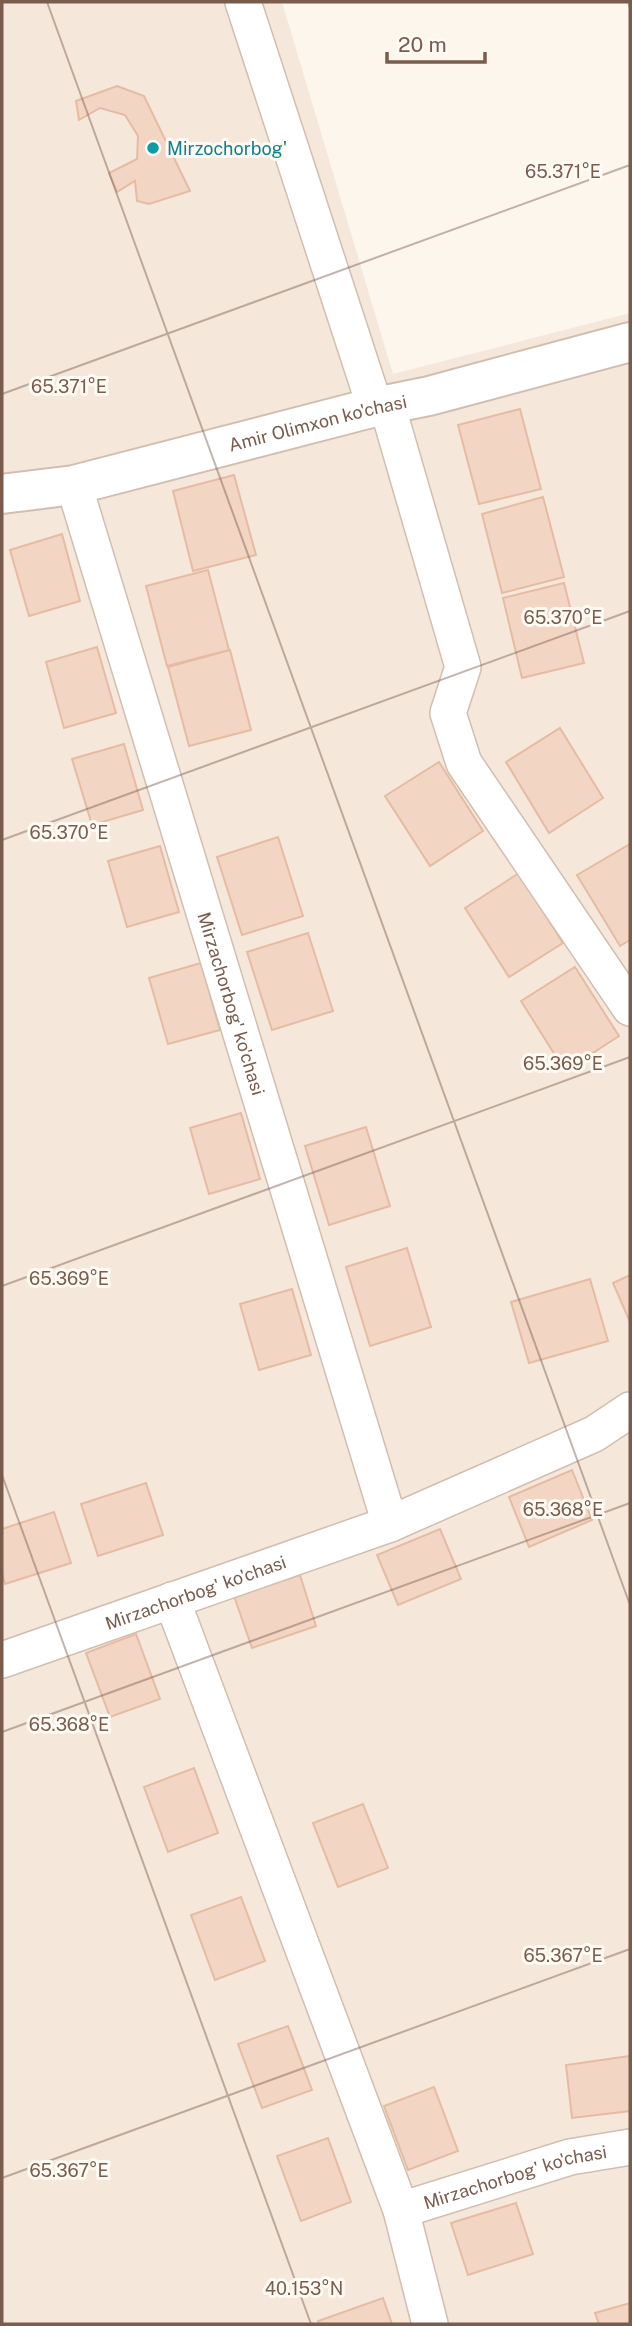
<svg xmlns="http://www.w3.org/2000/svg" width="632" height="2326" font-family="'Public Sans',sans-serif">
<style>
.residential{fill:#f5e8da}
.building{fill:#f3d5c3;stroke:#e6bba3;stroke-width:2}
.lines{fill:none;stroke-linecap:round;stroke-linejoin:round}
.minor-casing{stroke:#d1beb0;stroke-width:38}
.tertiary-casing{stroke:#d1beb0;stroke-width:42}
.minor{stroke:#fff;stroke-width:35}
.tertiary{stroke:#fff;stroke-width:38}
.ticks{fill:none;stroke:#7a5c4d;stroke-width:2;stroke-opacity:0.45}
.culture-dot{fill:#0f9aa8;stroke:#fffaf3;stroke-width:2.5}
.labels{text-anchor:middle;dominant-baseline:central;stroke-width:6;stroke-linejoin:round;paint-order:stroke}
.culture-label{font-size:18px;fill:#0d838f;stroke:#fffaf3;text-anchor:start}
.street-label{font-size:18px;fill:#7a5c4d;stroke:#fffaf3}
.ticks-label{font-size:18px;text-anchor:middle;fill:#7a5c4d;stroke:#fffaf3;stroke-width:6;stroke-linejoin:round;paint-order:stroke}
</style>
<rect width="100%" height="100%" fill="#fdf6ec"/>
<path class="residential" d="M2,2H282L393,374L630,313V2324H2Z"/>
<g class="building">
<path d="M117,86L144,96L190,191L149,204L137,201L135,181L117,192L109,173L137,159L138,136L125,115L100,108L79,120L76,101Z"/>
<path d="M520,409L541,489L479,504L458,425Z"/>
<path d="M234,475L256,555L193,571L173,491Z"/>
<path d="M543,497L564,577L502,593L482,514Z"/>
<path d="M62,534L80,601L29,616L10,550Z"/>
<path d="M208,570L229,650L167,666L146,586Z"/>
<path d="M564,583L584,663L522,678L503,598Z"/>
<path d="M97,647L116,713L64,728L46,662Z"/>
<path d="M230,650L251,730L189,746L168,667Z"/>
<path d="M560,728L603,798L549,833L506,762Z"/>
<path d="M124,744L143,810L92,825L72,759Z"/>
<path d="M439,762L483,831L430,866L385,796Z"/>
<path d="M278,837L303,916L242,935L217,857Z"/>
<path d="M630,844V940L620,946L577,875Z"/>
<path d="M160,846L179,912L127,927L108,861Z"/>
<path d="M519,873L563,943L509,977L465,908Z"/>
<path d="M308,933L333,1011L272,1030L247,952Z"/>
<path d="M201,963L220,1030L168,1044L149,978Z"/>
<path d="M575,967L619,1036L565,1071L521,1001Z"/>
<path d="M241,1113L260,1179L209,1194L190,1128Z"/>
<path d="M366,1127L390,1206L329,1225L305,1146Z"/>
<path d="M407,1248L431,1327L370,1346L346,1267Z"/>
<path d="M630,1275V1322L613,1283Z"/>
<path d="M590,1279L608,1341L529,1363L511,1302Z"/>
<path d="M292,1289L311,1355L259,1370L240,1304Z"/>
<path d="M572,1470L592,1520L529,1547L509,1497Z"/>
<path d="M146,1483L163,1535L98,1556L81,1504Z"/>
<path d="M54,1512L71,1563L5,1584L2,1573V1529Z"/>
<path d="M440,1529L461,1579L398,1605L377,1555Z"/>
<path d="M300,1575L316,1626L252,1648L234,1596Z"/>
<path d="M136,1634L160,1699L110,1717L86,1653Z"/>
<path d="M194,1768L218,1833L168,1852L144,1787Z"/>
<path d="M363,1804L388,1868L338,1887L313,1823Z"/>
<path d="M241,1897L265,1961L215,1980L191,1915Z"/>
<path d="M288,2026L312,2090L262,2108L238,2044Z"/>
<path d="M630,2056V2111L572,2118L566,2065Z"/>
<path d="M434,2087L458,2151L408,2170L384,2106Z"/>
<path d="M328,2138L351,2202L301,2221L277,2156Z"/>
<path d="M516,2203L533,2254L468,2275L451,2223Z"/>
<path d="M383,2298L392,2324H319L318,2321Z"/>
<path d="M630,2303V2324H599L595,2313Z"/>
</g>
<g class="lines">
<g class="minor-casing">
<g id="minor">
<path d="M243,2L375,407"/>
<path d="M387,405L463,667L448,713L464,763L630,1008"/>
<path id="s1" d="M74,485L390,1524"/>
<path d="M172,1600L401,2210L430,2324"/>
<path id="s2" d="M2,1660L390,1524L594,1434L630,1410"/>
<path id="s3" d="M401,2210L570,2157L630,2147"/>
</g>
</g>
<g class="tertiary-casing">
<g id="tertiary">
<path id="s4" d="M2,494L74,485L375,407L429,396L630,342"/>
</g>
</g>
<use href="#minor" class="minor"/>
<use href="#tertiary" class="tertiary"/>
</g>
<path class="ticks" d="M47,2L630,1605M628,2L630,8M2,394L630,165M2,840L630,611M2,1286L630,1057M2,1475L311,2324M2,1732L630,1503M2,2178L630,1949"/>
<circle class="culture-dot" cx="153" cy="148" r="7"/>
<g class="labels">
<g class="culture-label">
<text x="167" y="148">Mirzochorbog'</text>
</g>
<g class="street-label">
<text stroke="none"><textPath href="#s4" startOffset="324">Amir Olimxon ko'chasi</textPath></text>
<text stroke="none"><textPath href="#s1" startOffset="542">Mirzachorbog' ko'chasi</textPath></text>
<text stroke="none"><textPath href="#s2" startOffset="205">Mirzachorbog' ko'chasi</textPath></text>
<text stroke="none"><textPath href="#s3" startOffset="119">Mirzachorbog' ko'chasi</textPath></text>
</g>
</g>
<g class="ticks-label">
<text x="563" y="178">65.371°E</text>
<text x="69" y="393">65.371°E</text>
<text x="563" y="624">65.370°E</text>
<text x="69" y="839">65.370°E</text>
<text x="563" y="1070">65.369°E</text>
<text x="69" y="1285">65.369°E</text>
<text x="563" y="1516">65.368°E</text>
<text x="69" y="1731">65.368°E</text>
<text x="563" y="1962">65.367°E</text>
<text x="69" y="2177">65.367°E</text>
<text x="304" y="2295">40.153°N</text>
</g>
<rect width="632" height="2326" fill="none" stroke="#7a5c4d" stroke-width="7"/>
<path d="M387 52v10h98v-10" fill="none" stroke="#7a5c4d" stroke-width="3.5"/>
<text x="398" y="52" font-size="21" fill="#7a5c4d" stroke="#fffaf3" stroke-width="5" paint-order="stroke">20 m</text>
</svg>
